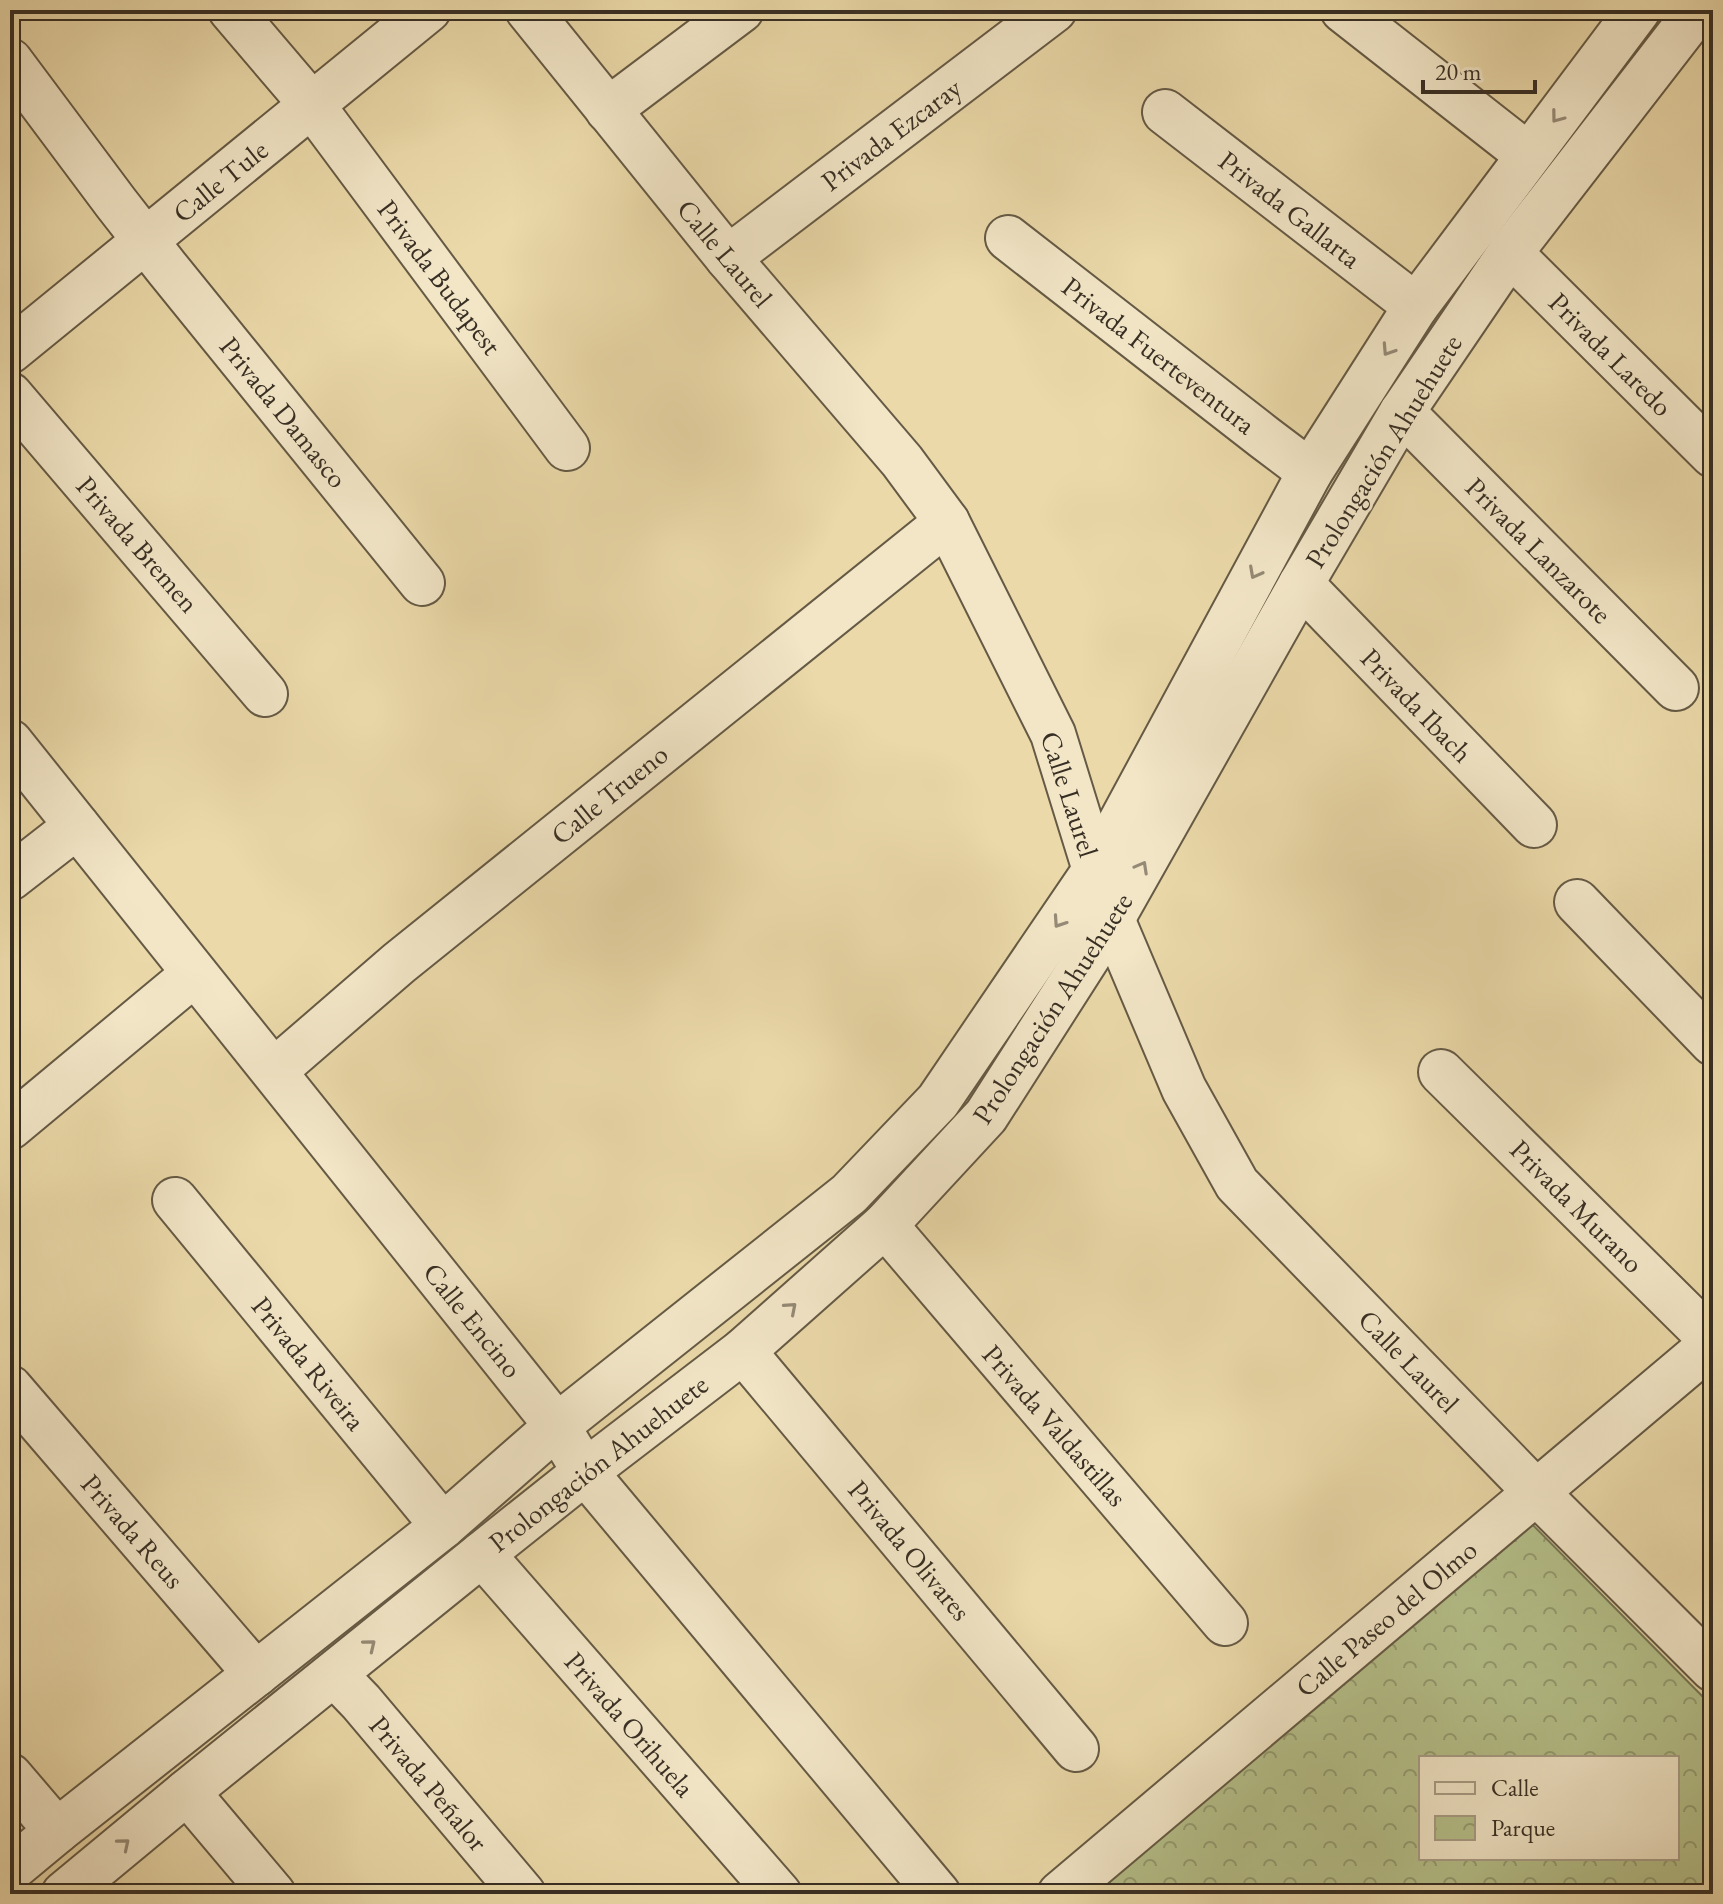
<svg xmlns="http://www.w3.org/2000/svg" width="1723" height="1904" font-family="'EB Garamond',serif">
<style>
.park{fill:url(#park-crowns);stroke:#767857;stroke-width:2;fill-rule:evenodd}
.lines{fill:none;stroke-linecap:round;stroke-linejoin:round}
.minor-casing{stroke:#655a45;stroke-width:48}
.minor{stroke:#f2e6c7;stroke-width:44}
.oneway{stroke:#958a76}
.labels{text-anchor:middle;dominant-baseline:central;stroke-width:6;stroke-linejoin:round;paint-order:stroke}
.street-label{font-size:28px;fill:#382f24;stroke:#f2e6c7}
</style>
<defs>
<pattern id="park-crowns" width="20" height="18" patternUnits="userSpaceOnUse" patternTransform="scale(2)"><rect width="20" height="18" fill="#b5c08a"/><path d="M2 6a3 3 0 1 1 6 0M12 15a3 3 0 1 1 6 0" fill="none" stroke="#949c71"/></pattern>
</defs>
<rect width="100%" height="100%" fill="#ebd9a9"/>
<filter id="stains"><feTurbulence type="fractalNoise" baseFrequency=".0025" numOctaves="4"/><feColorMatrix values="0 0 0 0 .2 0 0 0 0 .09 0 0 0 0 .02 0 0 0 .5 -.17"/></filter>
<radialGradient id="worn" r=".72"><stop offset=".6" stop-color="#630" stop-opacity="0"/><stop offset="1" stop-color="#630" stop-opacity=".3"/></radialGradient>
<path class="park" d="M1515,1507L1713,1707V1894H1057ZM1421,1758H1677V1858H1421Z"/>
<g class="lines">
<g class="minor-casing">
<g id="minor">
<path d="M231,10L312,105L567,448"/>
<path d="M528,10L728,258L902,461L947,522L1053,734L1095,870L1112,919L1184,1089L1237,1184L1536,1492L1713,1669"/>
<path d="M1343,10L1528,155"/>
<path d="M10,61L116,203L166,267L422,583"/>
<path d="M608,110L741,10"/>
<path d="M1165,112L1416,306"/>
<path d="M1008,238L1265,438L1310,472"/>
<path d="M1510,253L1713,455"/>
<path d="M728,258L1054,10"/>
<path d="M10,351L428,10"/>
<path d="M10,395L265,694"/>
<path d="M1402,412L1676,688"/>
<path d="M1301,584L1534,825"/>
<path d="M10,742L557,1426L585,1472L938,1894"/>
<path d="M10,878L77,826"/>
<path d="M1577,902L1713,1043"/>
<path d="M274,1071L399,963L947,522"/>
<path d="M1441,1072L1713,1341"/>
<path d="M10,1127L194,974"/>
<path d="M175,1200L443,1526"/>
<path d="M885,1225L1225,1623"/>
<path d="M743,1351L1076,1749"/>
<path d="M10,1388L256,1674"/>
<path d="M482,1554L779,1894"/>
<path d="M334,1674L361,1702L523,1894"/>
<path d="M10,1776L57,1831"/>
<path d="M187,1792L273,1894"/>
<path d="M10,1870L57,1831L443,1526L557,1426L849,1194L938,1101L1095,870L1310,472L1416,306L1638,10"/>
<path d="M64,1894L187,1792L482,1554L585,1472L743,1351L885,1225L986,1116L1112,919L1301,584L1402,412L1510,253L1698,10"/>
<path d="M1060,1894L1713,1343"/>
</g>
</g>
<use href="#minor" class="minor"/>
</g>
<defs><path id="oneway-chevron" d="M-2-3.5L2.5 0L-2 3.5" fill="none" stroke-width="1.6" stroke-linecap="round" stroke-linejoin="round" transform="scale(2)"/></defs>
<g class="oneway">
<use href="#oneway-chevron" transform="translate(1557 117) rotate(127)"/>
<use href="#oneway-chevron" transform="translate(1388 350) rotate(123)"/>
<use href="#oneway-chevron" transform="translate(1255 573) rotate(118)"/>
<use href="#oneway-chevron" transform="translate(1142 867) rotate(-61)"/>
<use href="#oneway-chevron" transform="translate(1059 922) rotate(124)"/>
<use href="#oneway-chevron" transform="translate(791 1308) rotate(-41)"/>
<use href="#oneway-chevron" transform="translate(370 1645) rotate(-39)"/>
<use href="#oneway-chevron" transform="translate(124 1844) rotate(-40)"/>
</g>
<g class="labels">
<g class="street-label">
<text transform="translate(891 134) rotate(-37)">Privada Ezcaray</text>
<text transform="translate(220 181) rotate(-39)">Calle Tule</text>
<text transform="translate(1290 209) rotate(38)">Privada Gallarta</text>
<text transform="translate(725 253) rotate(50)">Calle Laurel</text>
<text transform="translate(440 277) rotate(53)">Privada Budapest</text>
<text transform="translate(1611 354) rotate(45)">Privada Laredo</text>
<text transform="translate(1159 355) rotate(38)">Privada Fuerteventura</text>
<text transform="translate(284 412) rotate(51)">Privada Damasco</text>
<text transform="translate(1383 451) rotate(-58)">Prolongación Ahuehuete</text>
<text transform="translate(138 544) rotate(49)">Privada Bremen</text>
<text transform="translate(1539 550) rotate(45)">Privada Lanzarote</text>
<text transform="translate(1417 705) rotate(46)">Privada Ibach</text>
<text transform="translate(609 794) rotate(-39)">Calle Trueno</text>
<text transform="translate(1070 794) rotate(72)">Calle Laurel</text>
<text transform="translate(1052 1008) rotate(-57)">Prolongación Ahuehuete</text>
<text transform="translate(1577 1206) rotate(45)">Privada Murano</text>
<text transform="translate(473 1320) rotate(51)">Calle Encino</text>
<text transform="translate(1409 1361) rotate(46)">Calle Laurel</text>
<text transform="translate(309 1363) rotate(51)">Privada Riveira</text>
<text transform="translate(1055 1425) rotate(49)">Privada Valdastillas</text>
<text transform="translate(598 1463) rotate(-38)">Prolongación Ahuehuete</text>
<text transform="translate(133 1531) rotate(49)">Privada Reus</text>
<text transform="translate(910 1550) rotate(50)">Privada Olivares</text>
<text transform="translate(1386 1618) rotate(-40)">Calle Paseo del Olmo</text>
<text transform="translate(630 1724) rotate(49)">Privada Orihuela</text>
<text transform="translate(429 1783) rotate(50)">Privada Peñalor</text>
</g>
</g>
<rect width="1723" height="1904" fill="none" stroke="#ebd9a9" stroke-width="40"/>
<rect x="12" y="12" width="1699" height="1880" fill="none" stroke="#382f24" stroke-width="4"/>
<rect x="20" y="20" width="1683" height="1864" fill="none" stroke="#382f24" stroke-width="2"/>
<rect x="1419" y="1756" width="260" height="104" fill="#f2e6c7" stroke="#a89d86" stroke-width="2"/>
<rect x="1435" y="1782" width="40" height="12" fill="#f2e6c7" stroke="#a89d86" stroke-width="2"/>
<text x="1491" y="1796" font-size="24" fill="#382f24">Calle</text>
<rect x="1435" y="1816" width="40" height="24" fill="url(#park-crowns)" stroke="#a89d86" stroke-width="2"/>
<text x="1491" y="1836" font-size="24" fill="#382f24">Parque</text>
<path d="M1423 80v12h112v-12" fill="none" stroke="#382f24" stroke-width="4"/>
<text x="1435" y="80" font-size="24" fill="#382f24" stroke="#f2e6c7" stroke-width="6" paint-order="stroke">20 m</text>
<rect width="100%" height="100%" filter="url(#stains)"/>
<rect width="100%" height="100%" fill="url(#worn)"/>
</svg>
